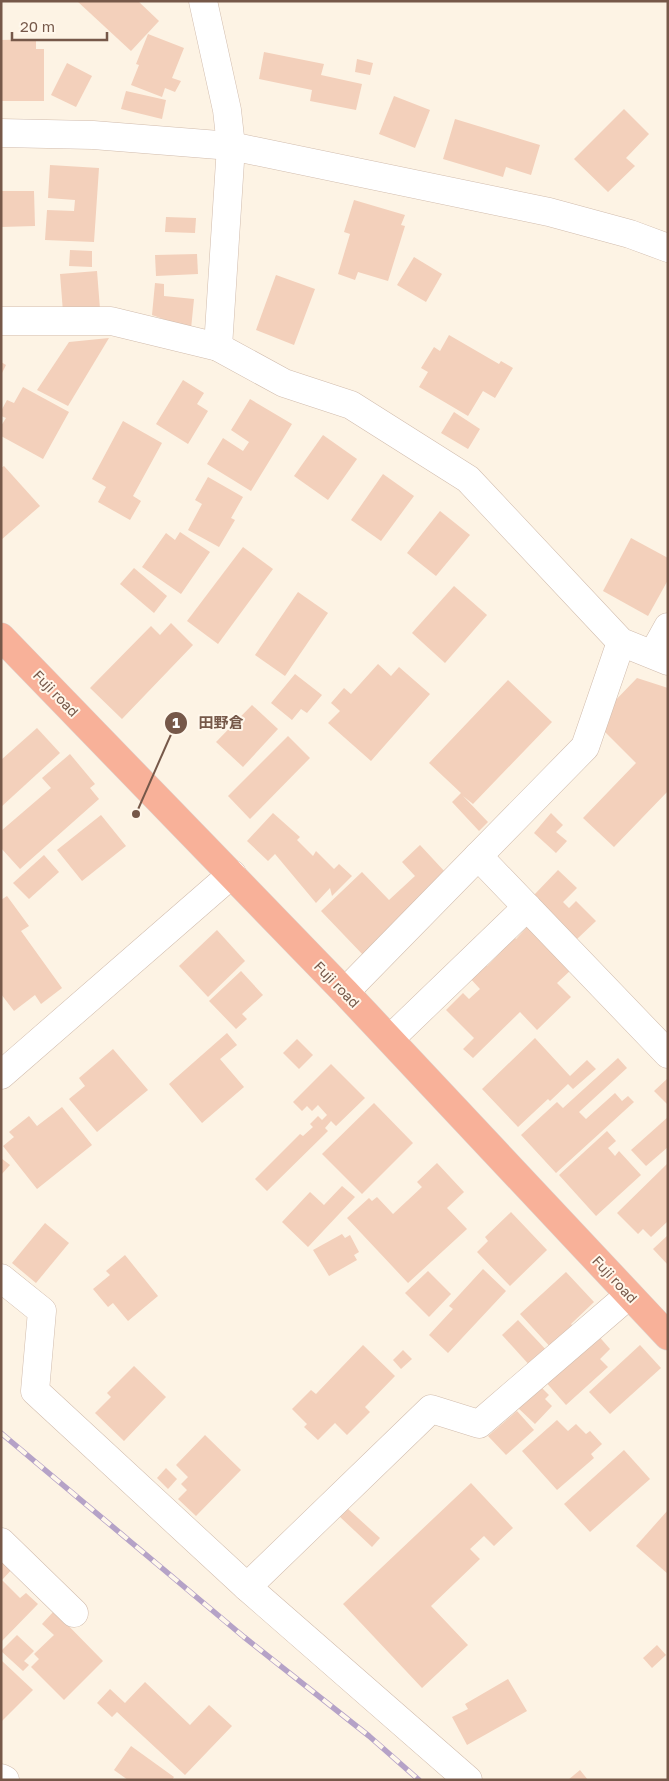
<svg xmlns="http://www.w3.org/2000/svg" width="669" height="1781" font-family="'Golos Text','Noto Sans JP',sans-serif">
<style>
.building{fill:#f3d0bb}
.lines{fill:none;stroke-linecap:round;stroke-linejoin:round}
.minor-casing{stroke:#d1bcad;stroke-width:29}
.highway-casing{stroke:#dbd4d0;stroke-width:29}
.minor{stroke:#fff;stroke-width:28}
.highway{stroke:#f8b199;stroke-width:28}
.rail-casing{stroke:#b5a2c7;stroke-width:5.5}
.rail{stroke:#fff7eb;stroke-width:4;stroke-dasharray:11;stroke-linecap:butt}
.labels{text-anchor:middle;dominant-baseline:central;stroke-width:4;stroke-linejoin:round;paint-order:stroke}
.street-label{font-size:14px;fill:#765849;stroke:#fff7eb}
.leader{fill:none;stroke:#765849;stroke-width:2}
.callout-dot{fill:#765849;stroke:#fff7eb;stroke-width:2}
.mark-label{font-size:15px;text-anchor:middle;font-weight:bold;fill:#fff}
.callout-label{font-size:15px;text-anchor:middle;font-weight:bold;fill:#765849;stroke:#fff7eb;stroke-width:4;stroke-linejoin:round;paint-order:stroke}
</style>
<rect width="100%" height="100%" fill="#fdf3e4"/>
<g class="building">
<path d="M77,1H138L159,21L131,51Z"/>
<path d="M148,34L184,48L172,78L181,81L175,92L165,88L162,97L131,85L139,65L136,64Z"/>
<path d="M36,39V49H44V101H1V40Z"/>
<path d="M264,52L324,64L321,75L362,84L356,110L310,101L312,90L259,79Z"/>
<path d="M357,59L373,63L370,75L355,72Z"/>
<path d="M67,63L92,76L76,107L51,95Z"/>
<path d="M126,91L166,100L162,119L121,109Z"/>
<path d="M394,96L430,110L415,148L379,134Z"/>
<path d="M624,109L649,134L626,158L635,166L608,192L574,159Z"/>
<path d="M455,119L540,145L531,175L506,167L503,177L443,159Z"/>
<path d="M50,165L99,168L94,242L45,240L47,210L74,211L75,200L48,198Z"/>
<path d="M1,191H34L35,226L1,227Z"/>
<path d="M354,200L405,215L401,225L405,226L388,281L358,272L355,280L338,274L350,234L344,232Z"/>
<path d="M166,217L196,218L195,233L165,232Z"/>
<path d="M70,250L92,251V267L69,266Z"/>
<path d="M197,254L198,274L156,276L155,255Z"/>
<path d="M414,257L442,274L426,302L397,285Z"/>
<path d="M97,271L100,309L63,312L60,274Z"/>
<path d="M276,275L315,289L294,345L256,330Z"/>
<path d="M155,283L164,284V296L194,299L191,329L152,315Z"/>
<path d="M449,335L499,364L501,361L513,368L495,398L483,391L468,416L419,387L428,372L421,368L434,347L440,351Z"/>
<path d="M109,338L68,406L37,390L69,342Z"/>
<path d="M1,362L6,365L1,375Z"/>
<path d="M183,380L204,393L197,404L208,411L188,444L156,424Z"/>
<path d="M23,387L69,412L43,459L1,436V426L6,418L1,416V411L7,400L14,403Z"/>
<path d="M250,399L292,424L251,491L207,464L223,438L243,451L249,442L231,430Z"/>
<path d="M454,412L480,429L468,449L441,433Z"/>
<path d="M123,421L162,443L133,496L141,501L130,520L98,502L106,487L92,479Z"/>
<path d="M323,435L357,459L328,500L294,476Z"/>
<path d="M4,466L40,506L1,540V468Z"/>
<path d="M383,474L414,496L381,541L351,520Z"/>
<path d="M208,477L243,497L231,518L235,520L219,547L188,530L202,504L195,500Z"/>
<path d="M440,511L470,535L436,576L407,553Z"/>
<path d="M180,532L210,552L181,594L142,567L166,533L175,540Z"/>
<path d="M631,538L668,558V580L648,616L603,591Z"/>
<path d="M243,547L273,569L218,644L187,621Z"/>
<path d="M134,568L167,596L154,613L120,584Z"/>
<path d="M454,586L487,615L445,663L412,633Z"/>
<path d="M298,592L328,613L285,676L255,655Z"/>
<path d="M171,623L193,645L122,719L90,688L151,626L160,635Z"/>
<path d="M378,664L391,676L399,667L430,694L371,761L328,723L340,711L331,703L344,688L351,694Z"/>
<path d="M295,674L322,695L307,713L301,709L292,720L271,703Z"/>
<path d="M637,678L668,688V791L614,847L583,818L636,763L601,728L609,707Z"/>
<path d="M508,680L552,722L473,804L463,796L488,822L479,831L452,802L461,793L429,763Z"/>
<path d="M252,705L278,729L243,767L216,742Z"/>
<path d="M37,728L60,753L1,807V760Z"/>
<path d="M288,736L310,758L250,819L228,796Z"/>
<path d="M70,754L95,784L90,788L99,799L20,869L1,848V831L51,788L42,778Z"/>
<path d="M273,813L300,837L297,840L313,856L316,851L334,869L339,864L352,876L332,896L330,888L316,903L275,854L268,861L247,841Z"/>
<path d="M551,813L563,825L556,832L567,841L556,853L534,833Z"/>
<path d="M101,815L126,846L82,881L57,850Z"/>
<path d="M420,845L446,873L365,957L321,911L362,872L389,900L415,876L402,862Z"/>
<path d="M44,855L59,872L29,899L13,883Z"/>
<path d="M558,870L577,888L563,902L569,908L576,901L596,921L577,939L534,895Z"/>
<path d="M7,896L29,926L21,931L62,988L41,1004L35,995L14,1011L1,994V900Z"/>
<path d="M529,925L572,969L557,983L571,997L537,1030L520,1012L473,1058L463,1049L474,1038L446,1010L463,993L469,999L480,989L468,976L483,962L487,966L501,952L497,948L511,934L516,939Z"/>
<path d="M217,930L245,961L208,997L179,966Z"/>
<path d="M241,971L263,995L242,1014L247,1019L236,1029L209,1001Z"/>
<path d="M227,1033L237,1045L220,1059L244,1087L202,1123L169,1084Z"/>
<path d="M535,1038L570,1076L587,1060L596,1069L573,1089L568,1084L550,1101L548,1099L518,1127L482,1089Z"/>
<path d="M297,1039L313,1055L299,1069L283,1053Z"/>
<path d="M113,1049L148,1090L97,1132L69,1099L85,1086L79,1078Z"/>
<path d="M618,1058L627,1068L579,1112L586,1119L615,1093L622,1101L628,1096L634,1102L556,1173L521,1135L557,1102L563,1108Z"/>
<path d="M331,1064L365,1098L336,1126L331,1121L325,1128L328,1131L267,1191L255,1179L300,1134L303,1136L313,1127L310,1124L318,1116L322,1120L327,1115L318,1105L312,1111L307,1106L302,1111L293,1102Z"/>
<path d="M668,1078V1105L654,1091Z"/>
<path d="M374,1103L413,1143L362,1194L322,1154Z"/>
<path d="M62,1107L92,1145L37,1189L3,1146L14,1137L9,1132L29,1116L37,1126Z"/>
<path d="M668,1117V1147L646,1166L631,1150Z"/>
<path d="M607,1131L616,1141L608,1148L615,1156L619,1151L641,1175L596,1216L559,1175Z"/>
<path d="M1,1158L10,1165L1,1175Z"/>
<path d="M437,1163L464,1192L447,1208L467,1229L408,1283L347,1218L369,1198L372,1201L377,1197L393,1214L422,1187L417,1182Z"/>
<path d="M667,1164L668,1221L651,1237L643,1229L638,1234L617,1213Z"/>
<path d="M342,1186L355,1197L308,1247L282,1222L310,1192L324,1205Z"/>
<path d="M511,1212L547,1250L510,1286L477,1252L488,1241L485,1237Z"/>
<path d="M45,1223L69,1243L36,1283L12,1263Z"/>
<path d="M342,1234L345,1238L350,1235L359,1252L354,1255L357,1260L329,1276L313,1250Z"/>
<path d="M668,1235V1265L653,1249Z"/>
<path d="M125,1255L158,1296L128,1321L113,1303L108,1307L93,1289L110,1275L106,1271Z"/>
<path d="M483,1269L506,1291L448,1353L429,1335L453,1309L449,1306Z"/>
<path d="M428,1271L451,1294L429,1317L405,1293Z"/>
<path d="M566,1272L594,1302L571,1324L577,1330L554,1351L520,1314Z"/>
<path d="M518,1320L549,1353L532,1368L502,1335Z"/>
<path d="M596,1333L610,1349L600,1359L608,1367L566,1405L544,1380Z"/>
<path d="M363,1345L395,1376L365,1407L370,1412L347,1435L335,1423L318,1440L304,1427L307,1424L292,1409L311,1390L316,1394Z"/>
<path d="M640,1345L661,1368L610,1414L589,1392Z"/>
<path d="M403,1350L412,1359L401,1369L393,1360Z"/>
<path d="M134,1366L166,1397L124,1441L95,1413L111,1397L107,1393Z"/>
<path d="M539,1385L549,1395L545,1399L552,1406L535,1424L517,1407Z"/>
<path d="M517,1411L534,1430L506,1455L488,1436Z"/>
<path d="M557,1420L568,1431L576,1424L586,1434L590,1431L602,1444L591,1454L594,1458L557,1490L522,1451Z"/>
<path d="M205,1435L241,1470L196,1516L178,1499L187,1490L181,1484L188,1477L176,1465Z"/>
<path d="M624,1450L650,1479L590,1532L564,1504Z"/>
<path d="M166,1468L177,1479L168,1489L157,1478Z"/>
<path d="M471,1483L513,1528L494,1546L484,1536L470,1549L480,1559L431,1606L468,1645L422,1688L343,1604Z"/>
<path d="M347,1508L380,1538L372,1547L339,1516Z"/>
<path d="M668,1510V1574L636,1546Z"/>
<path d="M1,1557L13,1568L2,1580L20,1598L26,1593L38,1604L1,1642Z"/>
<path d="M54,1611L103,1661L64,1700L31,1667L39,1659L34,1654L54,1635L42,1624Z"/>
<path d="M17,1635L34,1651L24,1661L29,1665L23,1671L1,1651Z"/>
<path d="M657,1645L666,1655L652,1668L643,1658Z"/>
<path d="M1,1660L33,1690L1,1722Z"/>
<path d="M508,1679L527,1711L467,1745L452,1717L468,1709L465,1704Z"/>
<path d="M145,1682L190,1725L209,1705L232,1726L185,1775L117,1712L112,1717L97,1703L110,1689L125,1703Z"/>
<path d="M131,1746L174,1777L172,1780H128L114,1770Z"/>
<path d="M580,1770L588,1780H568Z"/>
</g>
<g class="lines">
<g class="minor-casing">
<g id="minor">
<path d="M203,1L227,110L231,146L218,347"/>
<path d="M1,133L93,135L231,146L549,212L630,234L668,248"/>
<path d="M1,321H111L218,347L284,383L351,405L468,479L621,642L668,661"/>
<path d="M653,654L668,627"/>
<path d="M478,856L668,1054"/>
<path d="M345,992L585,747L621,642"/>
<path d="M390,1039L527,907"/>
<path d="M1,1075L232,874"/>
<path d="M1,1278L42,1311L35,1391L247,1587L468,1780"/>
<path d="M1,1542L74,1613"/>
<path d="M247,1587L431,1409L479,1424L629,1295"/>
<path d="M1,1778L5,1780"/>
</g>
</g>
<g class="highway-casing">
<path id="highway" d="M1,637L345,992L668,1336"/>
</g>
<use href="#minor" class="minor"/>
<use href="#highway" class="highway"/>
<g class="rail-casing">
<path id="rail" d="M1,1433L244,1637L369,1736L419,1780"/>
</g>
<use href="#rail" class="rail"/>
</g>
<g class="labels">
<g class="street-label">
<text transform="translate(56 693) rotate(46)">Fuji road</text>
<text transform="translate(337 984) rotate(46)">Fuji road</text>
<text transform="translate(615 1279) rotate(47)">Fuji road</text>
</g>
</g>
<path class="leader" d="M136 814L176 723"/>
<g class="callout-dot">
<circle cx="136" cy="814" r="5"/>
<circle cx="176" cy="723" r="12"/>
</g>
<g class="mark-label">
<text x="176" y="728">1</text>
</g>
<g class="callout-label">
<text x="221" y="728">田野倉</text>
</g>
<rect width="669" height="1781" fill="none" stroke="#765849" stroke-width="5"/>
<path d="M12 32v8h95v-8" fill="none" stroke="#765849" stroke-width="2.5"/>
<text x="20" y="32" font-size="15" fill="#765849" stroke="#fff7eb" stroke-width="4" paint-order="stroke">20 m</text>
</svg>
